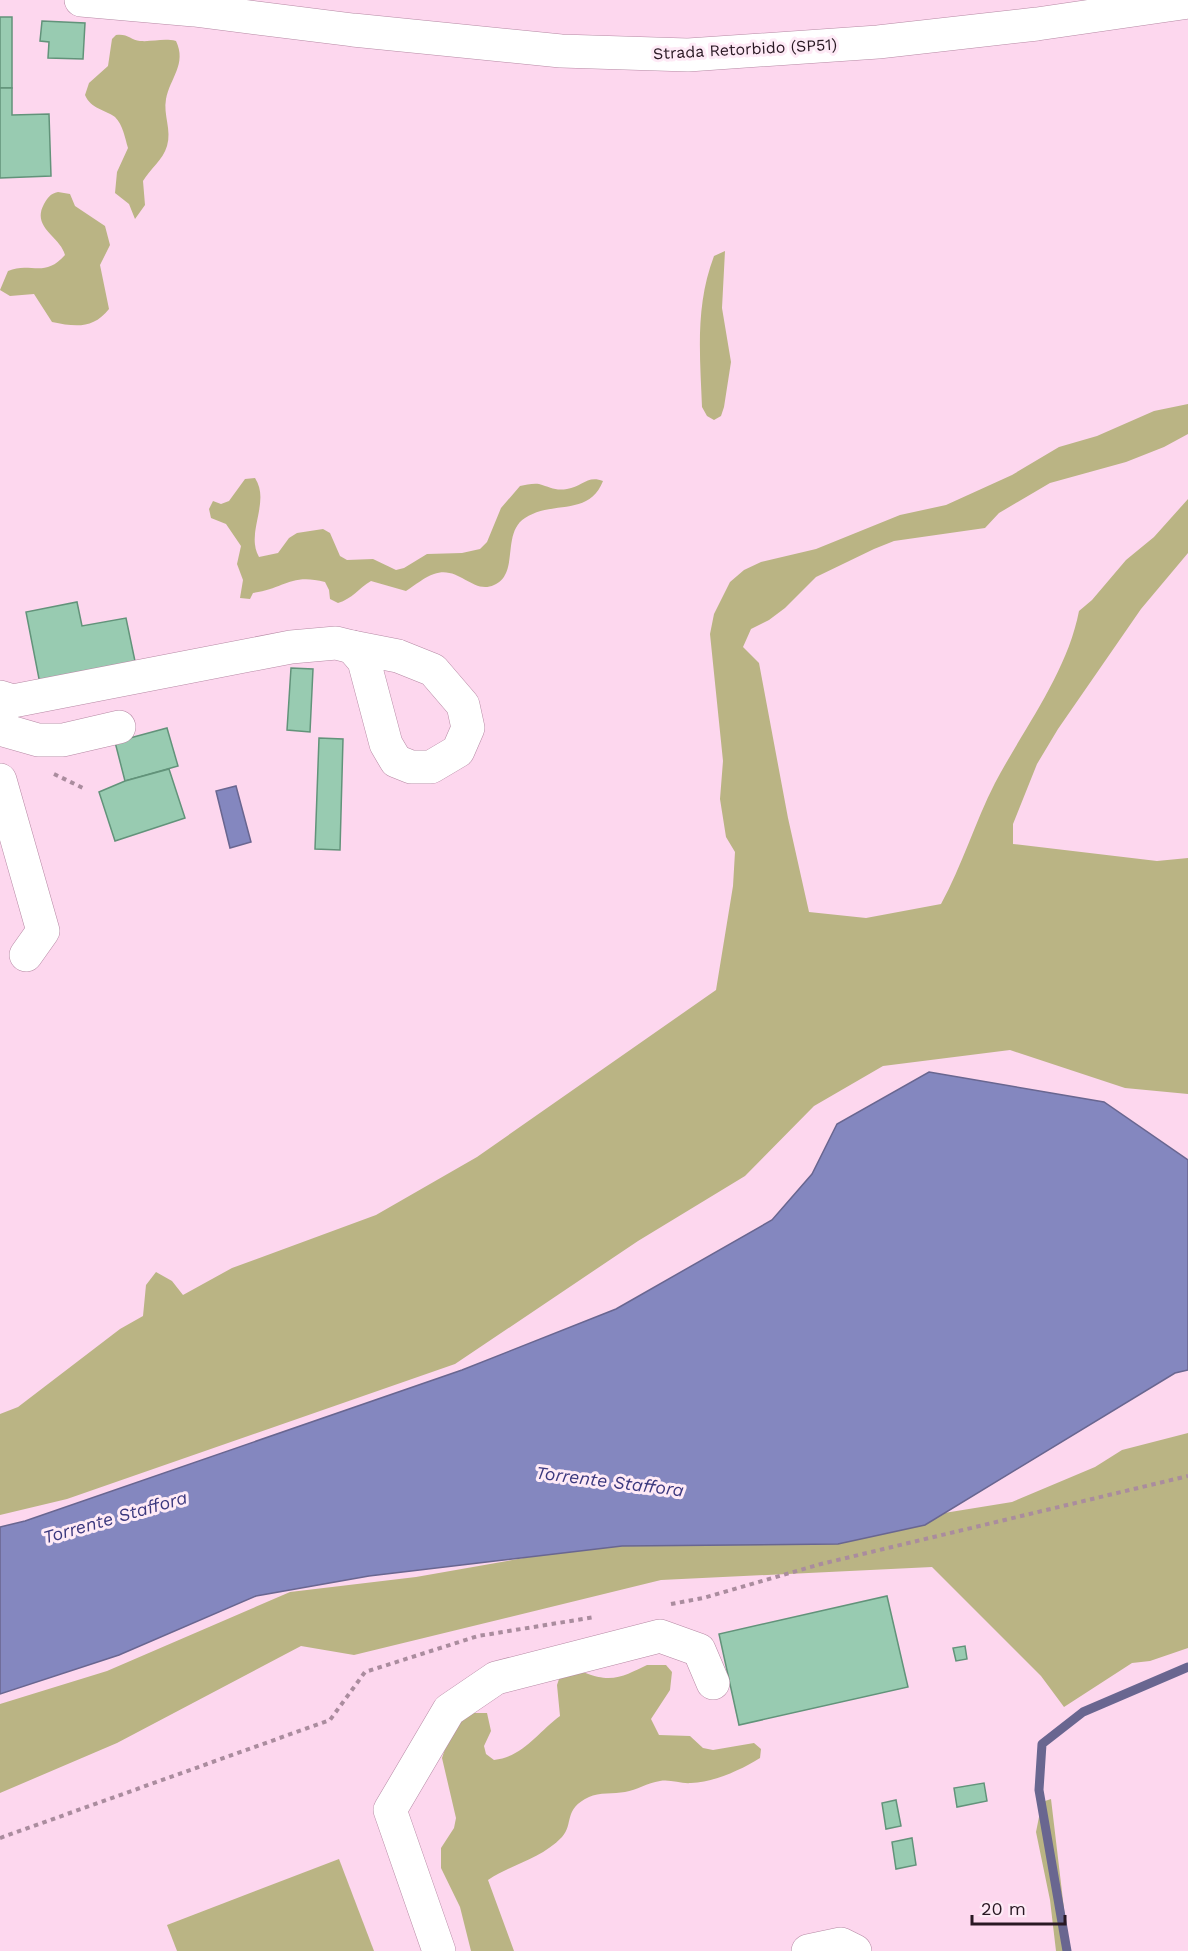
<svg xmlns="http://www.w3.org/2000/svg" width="1188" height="1951" font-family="'Work Sans',sans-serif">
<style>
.green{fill:#bab484}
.water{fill:#8487bf;stroke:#696690;stroke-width:1.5}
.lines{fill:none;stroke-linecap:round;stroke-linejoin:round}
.stream{stroke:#696690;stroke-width:9}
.building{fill:#98cbb1;stroke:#62937a;stroke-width:1.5}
.minor-casing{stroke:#b689a4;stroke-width:34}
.path{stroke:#aa8c9e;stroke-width:4;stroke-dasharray:4.5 4.5;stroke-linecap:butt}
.minor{stroke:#fff;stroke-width:33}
.labels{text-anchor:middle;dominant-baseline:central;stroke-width:6;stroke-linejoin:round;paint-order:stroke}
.street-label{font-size:16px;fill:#291823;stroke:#feeaf6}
.water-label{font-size:18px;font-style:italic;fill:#3b387e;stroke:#feeaf6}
</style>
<rect width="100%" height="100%" fill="#fdd7ee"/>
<g class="green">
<path d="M116,35C127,33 131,40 140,41C153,42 163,38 176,41C187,64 170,78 166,99C163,115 172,130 167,146C163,160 150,169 143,181L145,205L135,219L129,204L115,193L117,172L128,148C125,138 123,125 115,117C104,109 91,109 85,95L89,83L108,66L112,39Z"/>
<path d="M58,192L70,194L75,206L105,226L110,245L100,265L109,309C93,329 76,327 52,322L34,294L10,296L0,290L8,271C30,261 44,279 65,255C60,236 31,228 44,204C48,197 50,194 58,192Z"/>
<path d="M725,251L722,308L731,362L724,407L721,416L714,420L707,416L702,407C700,355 695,306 714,256Z"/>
<path d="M1188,404V434L1164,447L1126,462L1050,483L999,513L985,528L894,541L874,549L816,577L785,608L769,620L751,629L743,647L759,663L788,818L809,912L866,918L941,904C962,866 975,822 995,783C1024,728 1067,673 1079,611L1092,600L1126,560L1154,537L1188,499V553L1141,609L1058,729L1037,764L1013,824V844L1157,861L1188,858V1094L1125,1088L1010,1050L883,1066L814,1106L745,1176L638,1241L455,1364L67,1499L0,1515V1414L18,1407L120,1329L143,1316L146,1285L156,1272L172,1281L183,1295L232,1268L376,1215L477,1157L716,990L733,886L735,852L726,837L720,799L723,761L710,634L714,614L730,582L744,570L761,562L816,549L900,515L946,505L1012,475L1059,447L1097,436L1154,411Z"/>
<path d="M255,478C271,502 245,533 259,557L278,553L289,538L297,533L323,529L330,533L340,556L347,560L373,559L396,570L404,568L427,554L462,553L480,549L487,542L501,508L520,486C526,485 533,483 539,484C550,487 555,491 567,489C582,487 587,475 603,481C589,517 552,500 525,518C501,533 520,574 494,585C473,595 459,565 434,574C425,577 415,585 406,591L371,581C359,588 352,599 338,603L330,599L329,590L325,582C290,573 284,589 253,593L250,599L240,598L243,580L237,564L241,546L226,524L211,518L209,509L213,501L221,504L229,501L245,479Z"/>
<path d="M1188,1433V1648L1150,1661L1132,1663L1064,1707L1041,1676L932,1567L661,1580L354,1655L301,1646L117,1743L0,1793V1704L107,1671L290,1592L416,1577L660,1534L864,1526L1012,1502L1095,1467L1122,1450Z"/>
<path d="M647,1665H666L672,1672L670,1690L651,1719L659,1735L690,1736L703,1748L713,1750L754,1743L761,1749L760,1758C741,1770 714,1782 691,1783C681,1784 670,1779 660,1781C647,1783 637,1790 625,1792C614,1794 599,1792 589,1797C563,1809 574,1824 562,1837C541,1859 512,1864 488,1880L514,1951H471L460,1907L441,1868V1848L454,1828L456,1818L442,1758L449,1737L468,1713H487L491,1731L484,1746L486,1754L494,1760C523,1757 538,1732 560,1716L557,1685L560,1676C587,1667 583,1676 606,1678C621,1679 634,1671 647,1665Z"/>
<path d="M1051,1799L1069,1951H1056L1050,1900L1036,1832L1042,1802Z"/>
<path d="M339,1859L374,1951H177L167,1925Z"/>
</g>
<g class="water">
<path d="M236,786L251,842L230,848L216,791Z"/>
<path d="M929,1072L1104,1102L1188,1160V1370L1175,1373L925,1525L838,1544L622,1546L369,1576L256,1596L119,1655L0,1694V1527L25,1521L462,1370L616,1309L772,1220L812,1174L837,1124Z"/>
</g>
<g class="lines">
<path class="stream" d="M1067,1951L1039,1790L1042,1744L1083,1712L1188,1667"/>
</g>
<g class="building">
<rect x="0" y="17" width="12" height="71"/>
<path d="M42,21L85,23L83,59L48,58L49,42L40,41Z"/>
<path d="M0,88H12V115L49,114L51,176L0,178Z"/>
<path d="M77,602L82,626L126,618L136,666L40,684L26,612Z"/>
<path d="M291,668L313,669L310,732L287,730Z"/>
<path d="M167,728L178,766L125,781L115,742Z"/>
<path d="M319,738L343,739L340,850L315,849Z"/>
<path d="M169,769L185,818L115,841L99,792L125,781Z"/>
<path d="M887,1596L908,1687L739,1725L719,1634Z"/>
<path d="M965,1646L967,1659L956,1661L953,1648Z"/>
<path d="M984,1783L987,1801L957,1807L954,1788Z"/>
<path d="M896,1800L901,1826L886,1829L882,1803Z"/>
<path d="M912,1838L916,1865L896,1869L892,1842Z"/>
</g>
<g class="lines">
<g class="minor-casing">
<g id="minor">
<path d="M81,0L194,10L353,30L561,51L688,55L878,42L1037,24L1188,2"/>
<path d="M352,647L398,656L433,670L463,705L468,728L458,751L431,767H411L396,761L386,744L364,661Z"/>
<path d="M0,697L13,701L291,647L336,643L352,647"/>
<path d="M0,729L38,740H63L119,727"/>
<path d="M0,780L43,931L26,955"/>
<path d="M439,1951L390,1810L449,1710L496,1678L660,1636L699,1650L713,1683"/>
<path d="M808,1951L841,1944L855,1951"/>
</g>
</g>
<g class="path">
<path d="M54,774L83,788"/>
<path d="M671,1604L703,1598L821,1564L1188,1476"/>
<path d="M0,1838L330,1720L365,1672L478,1636L595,1617"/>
</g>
<use href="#minor" class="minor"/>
</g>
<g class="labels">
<g class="street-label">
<text transform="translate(745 49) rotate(-3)">Strada Retorbido (SP51)</text>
</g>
<g class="water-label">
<text transform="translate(610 1481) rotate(7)">Torrente Staffora</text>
<text transform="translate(115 1517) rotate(-16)">Torrente Staffora</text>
</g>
</g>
<path d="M972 1915v9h93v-9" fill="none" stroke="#291823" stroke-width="3"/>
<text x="981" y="1915" font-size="18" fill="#291823" stroke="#feeaf6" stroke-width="4.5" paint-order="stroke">20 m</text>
</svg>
